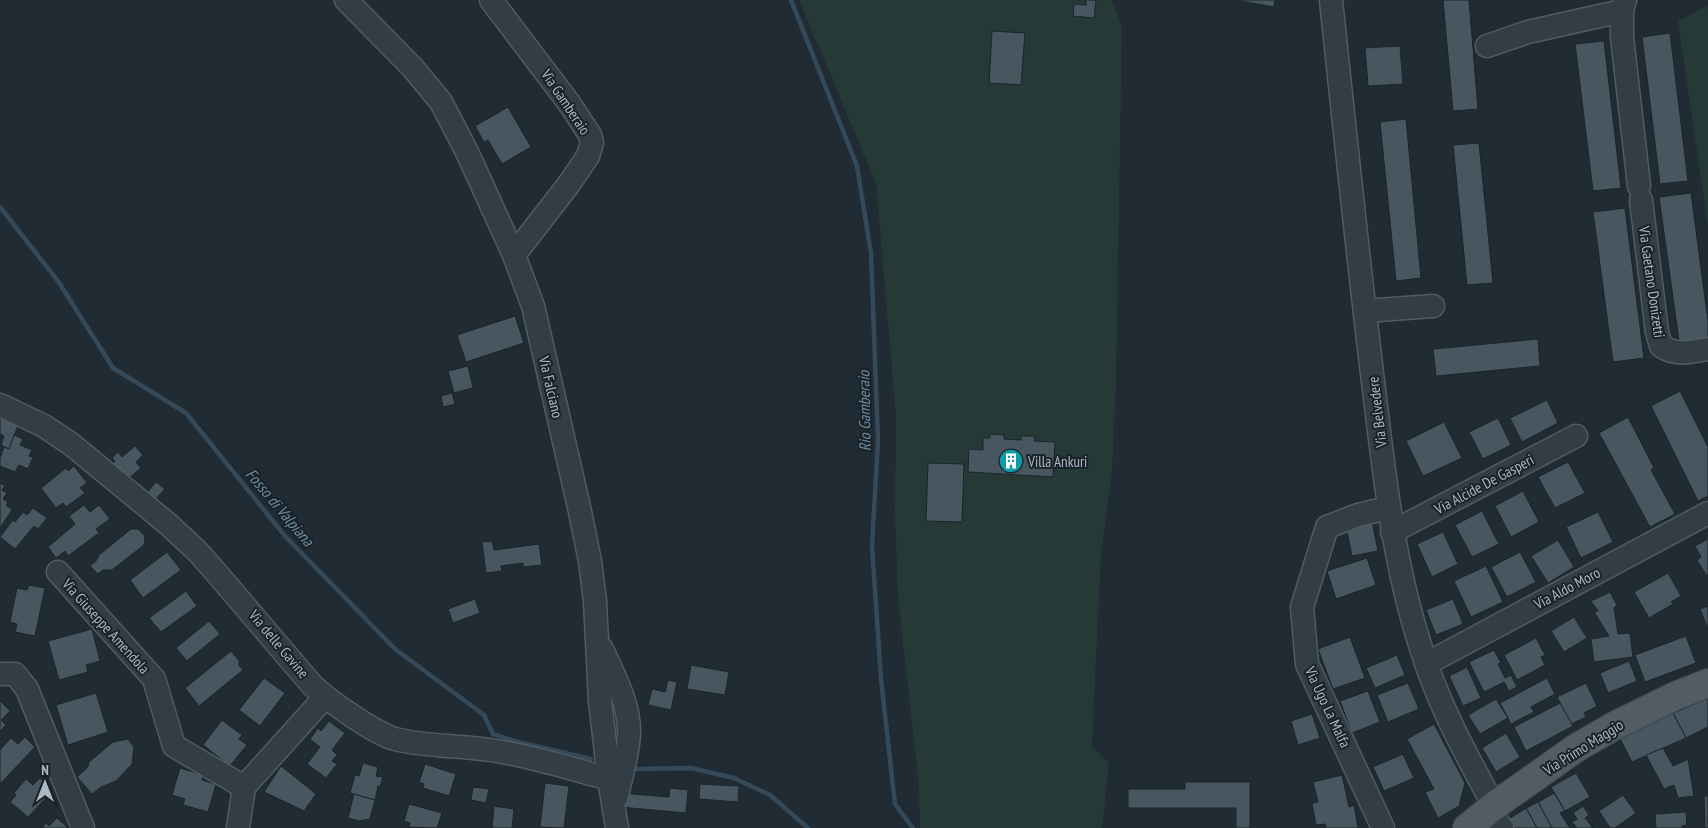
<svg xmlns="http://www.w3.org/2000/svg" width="1708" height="828" font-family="'PT Sans Narrow',sans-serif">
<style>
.green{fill:#253936}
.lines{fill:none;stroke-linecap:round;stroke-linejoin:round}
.stream{stroke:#344a5a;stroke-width:4.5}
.building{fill:#485660;stroke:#1b242b}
.minor-casing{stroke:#515b63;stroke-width:25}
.major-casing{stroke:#3d464e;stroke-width:30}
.minor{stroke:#333d45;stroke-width:22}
.major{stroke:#515c65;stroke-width:28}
.labels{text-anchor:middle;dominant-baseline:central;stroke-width:4;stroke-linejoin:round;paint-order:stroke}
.street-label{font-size:15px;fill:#adb8c2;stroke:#192229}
.poi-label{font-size:15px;fill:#adb8c2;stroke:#192229;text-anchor:start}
.water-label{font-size:16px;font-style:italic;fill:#6f8ea4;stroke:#192229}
</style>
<rect width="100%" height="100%" fill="#202b34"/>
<g class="green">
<path d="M799,0H1112L1122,27L1116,382L1112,472L1101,554L1092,746L1109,763L1102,828H920L919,787L898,599L895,512L896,416L876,183Z"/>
<path d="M1707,6L1708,9V227L1678,21Z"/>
</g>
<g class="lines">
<g class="stream">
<path d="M791,0L857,166L871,253L878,440L872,546L881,679L895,804L913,828"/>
<path d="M0,207L58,281L113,368L186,413L285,536L395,649L484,715L493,734L514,741L591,759"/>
<path d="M635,769L691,768L734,778L770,795L808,828"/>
</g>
</g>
<g class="building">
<path d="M1086,0H1096L1094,18L1073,16L1074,4L1086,5Z"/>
<path d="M1235,0H1275L1274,7Z"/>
<path d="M1443,0H1469L1478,109L1453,111Z"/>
<path d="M992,31L1025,33L1021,85L989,83Z"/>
<path d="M1670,33L1688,181L1660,184L1642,37Z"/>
<path d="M1604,41L1621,188L1593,191L1575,44Z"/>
<path d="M1400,46L1403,84L1368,86L1365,48Z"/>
<path d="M508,107L531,147L502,164L488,140L484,142L475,126Z"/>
<path d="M1406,119L1421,278L1396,281L1380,122Z"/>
<path d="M1479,143L1493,283L1467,285L1453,145Z"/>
<path d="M1691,193L1708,321V344L1680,348L1659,197Z"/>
<path d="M1625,208L1644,358L1613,362L1593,212Z"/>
<path d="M515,316L524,343L466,362L457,335Z"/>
<path d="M1538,339L1540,366L1436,376L1433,349Z"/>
<path d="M468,366L473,388L454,393L448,371Z"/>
<path d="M1680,391L1708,447V496L1698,501L1651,406Z"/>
<path d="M452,393L455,404L443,407L441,396Z"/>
<path d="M1547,400L1558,423L1522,442L1510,418Z"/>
<path d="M0,415L19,423L9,449L1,445L4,436L0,434Z"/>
<path d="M1628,417L1654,468L1651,470L1675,514L1650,527L1599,433Z"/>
<path d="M1498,418L1511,445L1483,459L1469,432Z"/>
<path d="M1444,422L1462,458L1423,476L1406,441Z"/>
<path d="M990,434L1004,435V439L1021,440V436H1035L1034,441L1055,442L1053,477L968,472L969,449L983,450V438H990Z"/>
<path d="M14,435L23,439L20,445L32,450L29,456L33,457L28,469L19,465L15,472L0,466V458L4,447L9,449Z"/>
<path d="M135,446L143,455L136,462L141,468L129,478L124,473L118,478L108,467L115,461L112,458L118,452L122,457Z"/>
<path d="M1568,462L1585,493L1555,508L1538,477Z"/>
<path d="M928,463L964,464L962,522L926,521Z"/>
<path d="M74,466L87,483L80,488L85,493L66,507L63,503L56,508L41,488L66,468L68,471Z"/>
<path d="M156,482L165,489L153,502L145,495Z"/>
<path d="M0,483L5,486L2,490L7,493L3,499L8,502L6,505L12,510L0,528Z"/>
<path d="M1523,491L1539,522L1511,537L1495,506Z"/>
<path d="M84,505L90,512L99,505L110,519L96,529L99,533L68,556L65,551L56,558L48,547L75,524L69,516Z"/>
<path d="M33,508L47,518L38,529L34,526L15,549L0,537L13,520L15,522L23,512L27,515Z"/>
<path d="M1482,511L1499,544L1472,557L1455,525Z"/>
<path d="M1598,512L1613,542L1581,558L1566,527Z"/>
<path d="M1372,521L1378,551L1352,556L1346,526Z"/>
<path d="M131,529H138L145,536L144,545L112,570H103L98,574L90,566L96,561L99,555Z"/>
<path d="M1443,532L1458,564L1432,577L1417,544Z"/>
<path d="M1708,539V576H1707L1697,560L1701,557L1695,546Z"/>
<path d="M1558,540L1574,567L1548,583L1531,556Z"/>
<path d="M492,541L494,550L539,544L542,565L523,567V563L501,566L502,571L486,573L482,542Z"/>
<path d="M167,552L181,570L143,598L130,580Z"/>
<path d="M1520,552L1536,582L1507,597L1491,567Z"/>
<path d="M1367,558L1376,585L1336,599L1327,571Z"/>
<path d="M1486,566L1503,602L1471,617L1454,581Z"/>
<path d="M1668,573L1681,596L1671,602L1673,604L1649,618L1634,592Z"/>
<path d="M29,585L45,588L35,636L15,632L17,624L10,622L17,588L27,590Z"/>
<path d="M186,591L197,606L161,632L149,618Z"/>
<path d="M1610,592L1617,605L1614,608L1618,634L1630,633L1633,657L1594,662L1591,639L1609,636L1594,612L1598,611L1591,601Z"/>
<path d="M475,599L480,613L453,623L448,609Z"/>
<path d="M1453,599L1463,624L1436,635L1426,610Z"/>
<path d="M1708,606V629L1700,609Z"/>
<path d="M1574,617L1587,638L1564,652L1551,631Z"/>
<path d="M209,621L220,634L187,661L176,648Z"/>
<path d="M92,629L100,661L86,665L88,672L59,680L48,641Z"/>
<path d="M1686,636L1696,663L1645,682L1635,655Z"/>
<path d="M1350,637L1365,678L1333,689L1318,649Z"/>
<path d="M1536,638L1545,655L1541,657L1545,665L1517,680L1504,655Z"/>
<path d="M1494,650L1501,663L1498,664L1505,678L1511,675L1517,687L1509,691L1504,682L1484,692L1469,662Z"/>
<path d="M231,651L240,662L238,664L243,670L199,706L185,688Z"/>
<path d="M1397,655L1405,675L1375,688L1366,668Z"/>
<path d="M1629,661L1637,681L1608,693L1600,673Z"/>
<path d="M691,665L729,672L725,695L687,689Z"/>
<path d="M1467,667L1481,698L1463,706L1449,676Z"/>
<path d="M264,678L285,693L260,726L239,710Z"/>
<path d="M1547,678L1555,694L1531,707L1534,712L1511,724L1500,703Z"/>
<path d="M668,680L677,682L671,710L648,705L652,689L665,692Z"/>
<path d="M1408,683L1419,709L1388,722L1377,695Z"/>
<path d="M1586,683L1597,706L1584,713L1586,717L1571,724L1557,697Z"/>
<path d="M1368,691L1380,722L1352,733L1340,701Z"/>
<path d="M96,693L108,732L68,745L56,705Z"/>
<path d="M1708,698V727L1686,738L1673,713Z"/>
<path d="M1496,699L1508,718L1480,734L1468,715Z"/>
<path d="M0,701L10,711L1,720L6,725L0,731Z"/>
<path d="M1560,703L1573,726L1526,751L1514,727Z"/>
<path d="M1673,713L1686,738L1632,762L1620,739L1634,730Z"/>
<path d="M1312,714L1320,738L1298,745L1291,721Z"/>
<path d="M222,720L242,735L239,739L247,745L230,766L203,745Z"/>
<path d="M329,721L345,733L332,750L337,755L332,761L337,764L326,778L307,764L320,747L310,739L318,728L321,731Z"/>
<path d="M1434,724L1465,783L1459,806L1438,818L1425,792L1434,789L1407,739Z"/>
<path d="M1506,733L1520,757L1496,772L1482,748Z"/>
<path d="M25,737L35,747L1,783L0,782V750L11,738L18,744Z"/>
<path d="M128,739L134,747L132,764L116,781L101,787L92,794L77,777L88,767L89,762L113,742Z"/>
<path d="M1663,748L1673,766L1688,759L1694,796L1678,798L1674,785L1664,789L1646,755Z"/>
<path d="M1403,754L1414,778L1384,791L1373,767Z"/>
<path d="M363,763L378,767L376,776L383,777L380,787L378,786L375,800L350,793L355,775L359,776Z"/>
<path d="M425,764L456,774L449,796L423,788L424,784L419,782Z"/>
<path d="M281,766L316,794L304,811L264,792Z"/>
<path d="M180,768L203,775L202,780L216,784L208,812L183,805L185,799L172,795Z"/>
<path d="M1576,773L1590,797L1565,811L1551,787Z"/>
<path d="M1342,775L1349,807L1354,805L1358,828H1326L1325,824L1316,825L1312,803L1318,802L1313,782Z"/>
<path d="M40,778L49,785L41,794L46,798L28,817L10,802L16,795L14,793L26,779L33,785Z"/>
<path d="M1185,782H1250V828H1236V808H1128V789H1185Z"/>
<path d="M545,783L569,786L564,828L540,827Z"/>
<path d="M700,784L739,786L738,802L699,799Z"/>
<path d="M473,787L489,789L486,803L471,800Z"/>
<path d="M670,788L688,790L686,813L620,807L621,793L669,797Z"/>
<path d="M1554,793L1565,811L1560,813L1570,828H1552L1538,802Z"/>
<path d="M354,794L375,800L370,819L359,821L348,818Z"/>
<path d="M1623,795L1636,813L1615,828H1610L1599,811Z"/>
<path d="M1704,796H1708V828H1705Z"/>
<path d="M1538,802L1552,828H1537L1526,808Z"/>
<path d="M409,804L442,813L437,828L409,827L410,823L404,821Z"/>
<path d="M494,806L514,809L512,828H492Z"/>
<path d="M1583,806L1589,815L1585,818L1593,828H1577L1572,822L1577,819L1573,813Z"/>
<path d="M1526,808L1537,828H1508L1504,822Z"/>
<path d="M1686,812L1687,825L1682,826V828H1656L1655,814Z"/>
<path d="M57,818L68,828H42L46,823L49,826Z"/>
</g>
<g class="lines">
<g class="minor-casing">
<g id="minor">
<path d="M346,0L413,68L441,102L467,152L514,255L533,306L579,507L590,561L595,601L600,701L609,779L617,828"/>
<path d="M491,0L569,103L590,135L592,143L588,156L569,184L514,255"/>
<path d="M1331,0C1344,124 1357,249 1372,373C1384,471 1393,569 1426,663C1443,713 1469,760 1494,806"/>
<path d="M1625,0L1622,11V37L1639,186"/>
<path d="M1487,46L1528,32L1622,11"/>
<path d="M1641,200L1657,332L1661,346C1675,356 1692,352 1708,349"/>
<path d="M1365,311L1433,306"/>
<path d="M0,405L44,426L71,444L168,524L197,551L214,570L312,685C329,701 374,733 395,739C426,747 459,745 490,750C530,756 570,768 609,779"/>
<path d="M1392,532L1576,436"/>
<path d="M58,572L154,679L174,746L244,787"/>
<path d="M602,649C614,676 630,704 629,734C628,755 621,776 617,796"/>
<path d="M1426,664L1708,513"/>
<path d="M0,674H15L27,689L83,828"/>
<path d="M1489,810L1502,828"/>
<path d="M238,828L244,787L325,697"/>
<path d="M1383,828L1307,664L1302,607L1327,527L1358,515L1388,508"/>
</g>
</g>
<g class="major-casing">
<path id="major" d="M1467,828L1494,806L1576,748L1614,726L1675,696L1708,683"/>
</g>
<use href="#minor" class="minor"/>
<use href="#major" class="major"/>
</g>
<defs>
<g id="building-disc" transform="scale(1.25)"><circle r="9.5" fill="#0f9aa8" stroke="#192229"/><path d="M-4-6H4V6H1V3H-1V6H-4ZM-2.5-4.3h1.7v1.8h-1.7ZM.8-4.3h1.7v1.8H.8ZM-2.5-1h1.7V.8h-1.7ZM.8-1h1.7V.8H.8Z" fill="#fff"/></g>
</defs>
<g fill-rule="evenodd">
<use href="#building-disc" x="1011" y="461"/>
</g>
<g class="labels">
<g class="street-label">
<text transform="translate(566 102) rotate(56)">Via Gamberaio</text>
<text transform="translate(1652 282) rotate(82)">Via Gaetano Donizetti</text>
<text transform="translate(551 387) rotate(77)">Via Falciano</text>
<text transform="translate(1377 412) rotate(-97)">Via Belvedere</text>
<text transform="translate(1484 484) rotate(-28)">Via Alcide De Gasperi</text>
<text transform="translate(1567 588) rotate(-28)">Via Aldo Moro</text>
<text transform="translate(106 626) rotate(48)">Via Giuseppe Amendola</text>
<text transform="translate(279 644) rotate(50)">Via delle Gavine</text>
<text transform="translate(1328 707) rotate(65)">Via Ugo La Malfa</text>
<text transform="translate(1583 747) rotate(-32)">Via Primo Maggio</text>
</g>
<g class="poi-label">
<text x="1028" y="461">Villa Ankuri</text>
</g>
<g class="water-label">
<text transform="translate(864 411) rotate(-91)">Rio Gamberaio</text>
<text transform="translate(280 507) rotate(50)">Fosso di Valpiana</text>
</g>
</g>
<g transform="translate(45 783)" stroke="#192229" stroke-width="4" paint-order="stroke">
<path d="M0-4L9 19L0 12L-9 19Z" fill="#adb8c2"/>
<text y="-8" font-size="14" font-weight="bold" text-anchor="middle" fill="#adb8c2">N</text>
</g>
</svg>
